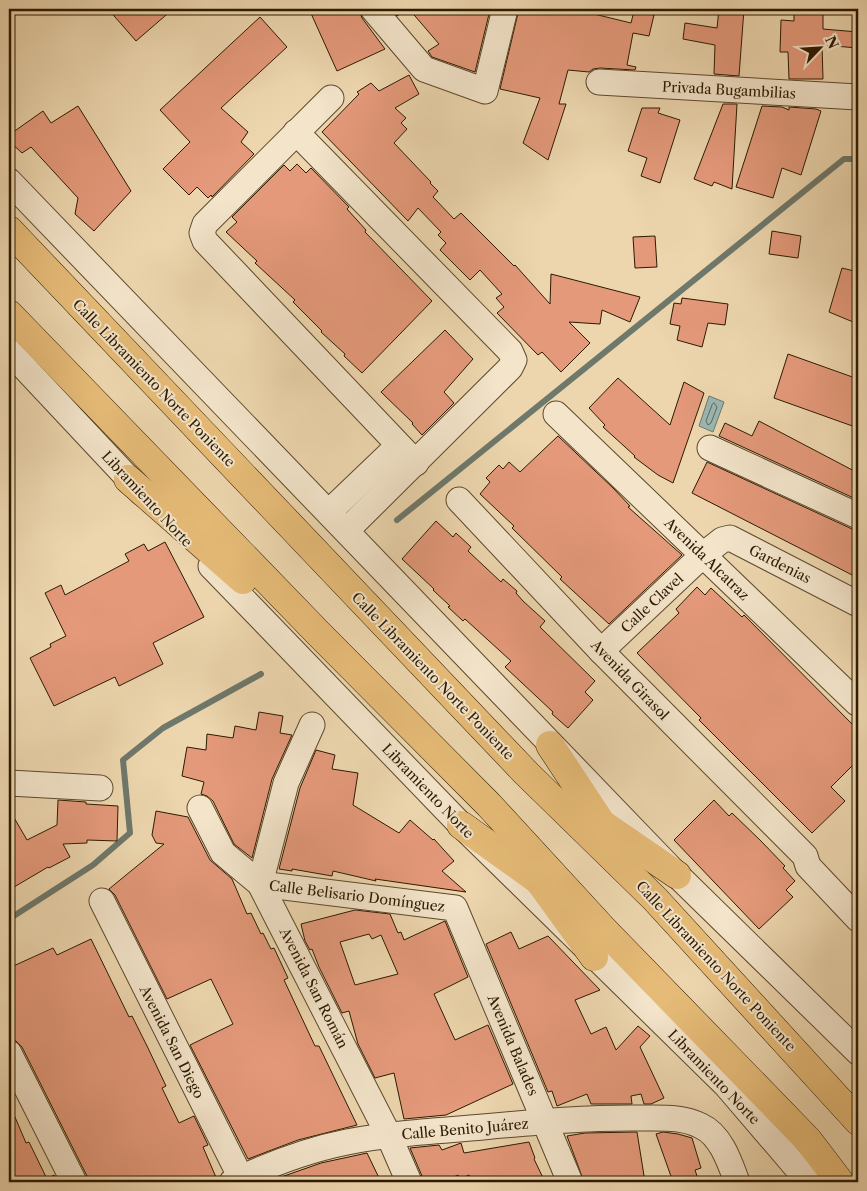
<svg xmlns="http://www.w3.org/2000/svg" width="867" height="1191" font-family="'Libre Caslon Text',serif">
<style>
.water{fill:#9ab7b2;stroke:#6e786b}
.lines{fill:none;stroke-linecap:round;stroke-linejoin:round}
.shore{stroke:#63685a;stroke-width:1}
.stream{stroke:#6e786b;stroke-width:6}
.building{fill:#e4997a;stroke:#2c1a01;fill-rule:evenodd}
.minor-casing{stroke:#5c492c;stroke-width:27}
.highway-casing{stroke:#2c1a01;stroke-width:29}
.minor{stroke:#f3e4ca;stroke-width:25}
.highway{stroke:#e6bb77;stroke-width:28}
.labels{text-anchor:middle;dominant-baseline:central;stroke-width:4;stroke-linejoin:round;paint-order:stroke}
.street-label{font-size:14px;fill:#2c1a01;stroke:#f3e4ca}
</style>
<rect width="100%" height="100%" fill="#edd6ae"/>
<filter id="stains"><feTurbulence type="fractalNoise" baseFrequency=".004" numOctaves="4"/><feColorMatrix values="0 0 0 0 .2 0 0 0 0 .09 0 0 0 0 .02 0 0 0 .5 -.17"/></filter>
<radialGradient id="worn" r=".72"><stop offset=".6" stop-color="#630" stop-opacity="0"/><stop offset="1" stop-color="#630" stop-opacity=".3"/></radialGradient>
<path class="water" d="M709,396L724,402L713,432L699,426Z"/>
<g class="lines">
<path class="shore" d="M714,403L717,407L711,423L708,425L706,421L712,405Z"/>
<g class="stream">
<path d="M397,520L844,159H858"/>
<path d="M9,919L93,865L130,833L123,760L163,728L261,674"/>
</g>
</g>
<g class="building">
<path d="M108,9H173L136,41Z"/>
<path d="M309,9H359L362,18L385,49L337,71Z"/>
<path d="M392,9H406L397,16Z"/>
<path d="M409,9H475L489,14L475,72L432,57L428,51L439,44Z"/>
<path d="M519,9H595L594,14L631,23L634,11L654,15L649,36L633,33L627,65L636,67L635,70L600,68L593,69L589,72L568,70L559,104H566L548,160L523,143L540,98L500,89Z"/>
<path d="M719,9H744L739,76L714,74L715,45L683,39L685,23L717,28Z"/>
<path d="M794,9H823V29L858,32V48L822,45L823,79H789L788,52H780L781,20L794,21Z"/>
<path d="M260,17L287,47L221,108L248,132L241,142L254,154L212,197L211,195L208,198L197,187L189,195L163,169L190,142L160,110Z"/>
<path d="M409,75L419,94L395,108L406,118L401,123L407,129L394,143L431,182L430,183L438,191L433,197L454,219L461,213L514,266L515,265L550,304L551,274L640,297L630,322L602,310L600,324L569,322L590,343L561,372L542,352L538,355L497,313L504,307L496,298L502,294L480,270L470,280L440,250L446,243L438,235L441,232L418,208L408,221L322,132L359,94L357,92L371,83L379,91Z"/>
<path d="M723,104H737L732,189L714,182L712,186L694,179Z"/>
<path d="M78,106L131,191L94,231L75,214L78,198L31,147L22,153L9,141V135L43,111L51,123Z"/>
<path d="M762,106L782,107L789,110V107L816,109L821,111L801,175L782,168L773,198L736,187Z"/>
<path d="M642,108H660L658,113L680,120L660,183L641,176L647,158L628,151Z"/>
<path d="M297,164L306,173L311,168L349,207L347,209L366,230L365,232L432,301L362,373L344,356L345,354L321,332L322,331L293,302L295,300L255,263L257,261L226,232L237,222L232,217L284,165L290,171Z"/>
<path d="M772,231L801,236L798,258L769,254Z"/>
<path d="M655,236L657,267L635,268L633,237Z"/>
<path d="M842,268L858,272V324L829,312Z"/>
<path d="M682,298L728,304L725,325L708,323L702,347L677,340L680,326L670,324L674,303L681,304Z"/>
<path d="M445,330L473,359L444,392L454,403L422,435L412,424L413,423L381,392Z"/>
<path d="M788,354L858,379V428L774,398Z"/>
<path d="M618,378L670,425L684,382L704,393L673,483L658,475L634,457L635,456L603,427L605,425L589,408Z"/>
<path d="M759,421L858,473V500L719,436L725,423L752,436Z"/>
<path d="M558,436L613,488L630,506L628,507L682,555L609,624L560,579L562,577L512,528L514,526L480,494L490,482L486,478L499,465L503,469L509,462L520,472Z"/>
<path d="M707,462L852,529L858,530V578L692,493Z"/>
<path d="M436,521L453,537L456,533L471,547L468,551L501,582L503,579L517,591L516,593L523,601L545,621L540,627L595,681L585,692L593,700L568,728L552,714L553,712L505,667L511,661L465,619L463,621L448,607L450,606L433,590L434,589L402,559Z"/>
<path d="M165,542L204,617L153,643L163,664L119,686L115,677L54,706L30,658L51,647L50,644L66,636L45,593L61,585L65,595L129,561L125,554L144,544L148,551Z"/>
<path d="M697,587L705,595L711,588L742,617L744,615L858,730V760L831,787L845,801L812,833L699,720L701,718L637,653L679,613L676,609Z"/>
<path d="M259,712L283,716L280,733L292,735L272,779L252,858L234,844L213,801L207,796L201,794L204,782L182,776L187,747L206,750L207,734L233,738L235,726L256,730Z"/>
<path d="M316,750L335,755L332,769L358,773L353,805L399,833L410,820L433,840L434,839L454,861L442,871L466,892L375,879L376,881L333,871L332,876L292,869V871L279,869L300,788Z"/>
<path d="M58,800L86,802V804L118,806L117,841L87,840V843L63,844L70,857L49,868L48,867L9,890V809L27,840L57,825Z"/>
<path d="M714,800L729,816L732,813L761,841L785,866L783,868L795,881L786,890L793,897L759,929L674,840Z"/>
<path d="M156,811L188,817L210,860L232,879L247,914L251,913L261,934L263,933L271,949L274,948L288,978L284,980L315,1046H319L357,1125L298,1140L248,1159L190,1045L233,1024L211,979L167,999L115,895L109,889L164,844L156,843L152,835Z"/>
<path d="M355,910L390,914L398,933L401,932L404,940L445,921L468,977L434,994L455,1040L488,1025L513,1084L446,1115L404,1119L394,1073L375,1078L358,1044L349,1011L342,1013L319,967L312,949L310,950L305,941L301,924ZM369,934L372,939L381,935L398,974L355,985L340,942Z"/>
<path d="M511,932L519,949L548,936L600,990L575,1000L591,1034L606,1027L616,1050L638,1026L650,1036L640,1047L664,1098L651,1104H644L641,1094L631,1096L632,1104H591L587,1094L557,1106L552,1091L548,1092L486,944Z"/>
<path d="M91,939L129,1017L132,1016L148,1048L166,1086L162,1088L179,1123L194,1116L208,1145L203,1147L218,1182H88L87,1176L22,1047L16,1041L9,1039V968L53,948L57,955Z"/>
<path d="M9,1103L26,1143L29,1142L47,1179L54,1175L58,1182H9Z"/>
<path d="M637,1132L645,1182H584L567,1136L585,1133Z"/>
<path d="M663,1132L678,1134L692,1138L701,1168L695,1170L699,1182H673L656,1134Z"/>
<path d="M529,1142L535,1158L534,1159L545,1182H472L469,1175L460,1179L458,1175L444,1182H423L422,1176L410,1148L439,1145L442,1150L461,1143L464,1153Z"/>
<path d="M367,1153L381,1182H267L321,1163Z"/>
</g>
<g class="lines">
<g class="minor-casing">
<g id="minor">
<path d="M373,9L424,69L485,91L505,9"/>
<path d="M599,82L858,97"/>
<path d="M331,98L205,224L202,233L205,241L416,463"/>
<path d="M296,132L510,351L514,360L510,368L347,530"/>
<path d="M9,181L677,875L858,1052"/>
<path d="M9,351L142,493"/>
<path d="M556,414L857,703"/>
<path d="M710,448L858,516"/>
<path d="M459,500L601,651L805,856L808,866L858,919"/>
<path d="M329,512L398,446"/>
<path d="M211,566L461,825L726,1085L809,1182"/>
<path d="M601,651L703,555L722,540L730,538L858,604"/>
<path d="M312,725L286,783L260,884L455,908L570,1182"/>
<path d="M9,783L100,788"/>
<path d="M200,808L223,853L260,884L389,1136L409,1182"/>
<path d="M102,901L243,1182"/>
<path d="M9,1053L74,1182"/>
<path d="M232,1182C268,1165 307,1150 347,1142C391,1133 437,1131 483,1127C537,1122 591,1117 645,1118C665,1118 683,1117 701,1126C721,1135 730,1163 737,1182"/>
</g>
</g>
<g class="highway-casing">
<g id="highway">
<path d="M9,230L526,773L655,899L858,1121"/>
<path d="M9,314L318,633L489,805L604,930L808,1140L840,1182"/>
<path d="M128,479L243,580"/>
<path d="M550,745L616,845"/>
<path d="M461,825L549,888"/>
<path d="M604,825L677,875"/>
<path d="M539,881L594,957"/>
</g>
</g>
<use href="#minor" class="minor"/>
<use href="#highway" class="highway"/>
</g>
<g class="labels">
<g class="street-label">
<text transform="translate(729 90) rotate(3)">Privada Bugambilias</text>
<text transform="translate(154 383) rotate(46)">Calle Libramiento Norte Poniente</text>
<text transform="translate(147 499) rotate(47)">Libramiento Norte</text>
<text transform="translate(707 559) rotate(44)">Avenida Alcatraz</text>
<text transform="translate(780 564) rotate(27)">Gardenias</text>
<text transform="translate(652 603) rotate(-43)">Calle Clavel</text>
<text transform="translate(433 676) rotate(46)">Calle Libramiento Norte Poniente</text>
<text transform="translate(630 680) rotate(46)">Avenida Girasol</text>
<text transform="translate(428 791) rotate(46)">Libramiento Norte</text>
<text transform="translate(357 896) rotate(7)">Calle Belisario Domínguez</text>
<text transform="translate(716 966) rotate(47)">Calle Libramiento Norte Poniente</text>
<text transform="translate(314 988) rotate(63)">Avenida San Román</text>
<text transform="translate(172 1042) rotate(63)">Avenida San Diego</text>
<text transform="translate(513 1045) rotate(67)">Avenida Balades</text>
<text transform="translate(714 1077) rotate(46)">Libramiento Norte</text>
<text transform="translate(465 1129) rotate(-5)">Calle Benito Juárez</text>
</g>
</g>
<rect width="867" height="1191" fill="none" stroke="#edd6ae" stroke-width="30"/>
<rect x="10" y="10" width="847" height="1171" fill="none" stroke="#2c1a01" stroke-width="2.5"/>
<rect x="15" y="15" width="837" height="1161" fill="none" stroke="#2c1a01"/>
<g transform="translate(820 48) rotate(65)" stroke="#f3e4ca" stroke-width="4" paint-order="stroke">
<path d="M0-4L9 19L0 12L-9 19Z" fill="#2c1a01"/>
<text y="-8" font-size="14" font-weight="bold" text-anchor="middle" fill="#2c1a01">N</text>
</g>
<rect width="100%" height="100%" filter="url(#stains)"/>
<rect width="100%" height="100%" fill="url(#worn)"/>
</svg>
